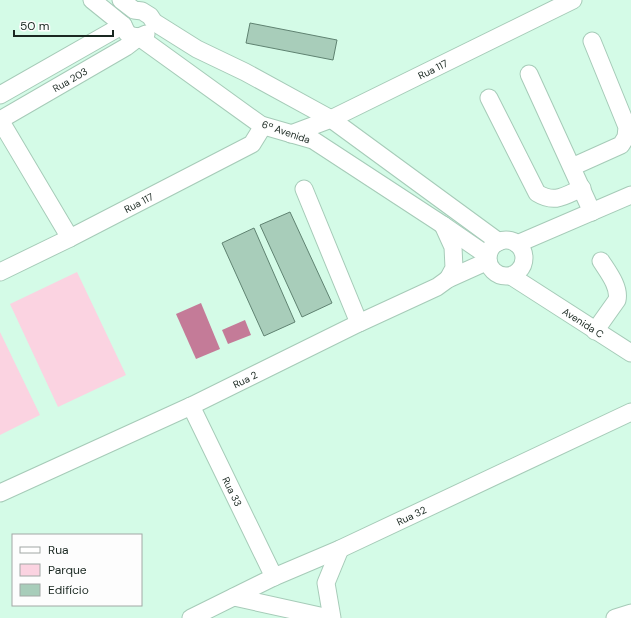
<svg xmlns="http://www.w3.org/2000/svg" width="631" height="618" font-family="'DM Sans',sans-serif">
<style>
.green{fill:#fbd3e1}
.water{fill:#c47b98}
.building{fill:#a8cdba;stroke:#5f8271}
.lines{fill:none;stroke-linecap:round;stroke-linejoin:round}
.minor-casing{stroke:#a6cbb8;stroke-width:19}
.minor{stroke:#fff;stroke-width:17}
.labels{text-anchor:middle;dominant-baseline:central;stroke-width:3;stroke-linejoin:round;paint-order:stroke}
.street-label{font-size:10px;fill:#1a2821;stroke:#fdfdfd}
</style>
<rect width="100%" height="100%" fill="#d4fbe7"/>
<g class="green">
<path d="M77,272L126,375L58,407L10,304Z"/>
<path d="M0,332L40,415L0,435Z"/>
</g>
<g class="water">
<path d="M201,303L220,349L196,359L176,314Z"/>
<path d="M245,320L251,335L228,344L222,330Z"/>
</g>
<g class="building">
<path d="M250,23L337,40L333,60L246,43Z"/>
<path d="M290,212L332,303L302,317L260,225Z"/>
<path d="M254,228L295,322L264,336L222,243Z"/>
</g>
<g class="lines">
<g class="minor-casing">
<g id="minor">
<path d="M92,0L123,25L127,33L132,36L139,37L261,125L313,140L443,225L488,256"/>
<path d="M121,0L134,10L142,11L150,16L154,22L197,49L245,72L331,119L499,242"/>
<path d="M529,74L592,212"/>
<path d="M0,95L123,25"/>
<path d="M489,98L537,193C555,204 564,196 582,188"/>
<path id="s1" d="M291,134L331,119L573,0"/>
<path d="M572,167L621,145L626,137L627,127L592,41"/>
<path d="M304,189L359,323"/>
<path d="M443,225L453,247L454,268L448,279"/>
<path id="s2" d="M70,238L0,120L126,47L139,37L146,34"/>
<circle cx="506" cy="258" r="18"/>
<path d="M517,244L631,195"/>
<path id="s3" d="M0,272L70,238L252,144L260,131L261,125"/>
<path id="s4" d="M511,276L631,353"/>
<path d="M595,331L617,300C620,287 608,272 601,261"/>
<path id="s5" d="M191,406L274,577"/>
<path id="s6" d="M0,493L191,406L359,323L437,287L448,279L488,261"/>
<path d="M234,597L329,618"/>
<path id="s7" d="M191,618L274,577L340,549L631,412"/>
<path d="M332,618L326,583L340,549"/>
<path d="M615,618L631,613"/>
</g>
</g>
<use href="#minor" class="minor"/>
</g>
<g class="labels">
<g class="street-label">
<text stroke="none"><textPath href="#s1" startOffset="156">Rua 117</textPath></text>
<text stroke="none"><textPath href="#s2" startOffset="218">Rua 203</textPath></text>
<text transform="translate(286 132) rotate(19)">6ª Avenida</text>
<text stroke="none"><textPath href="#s3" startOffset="155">Rua 117</textPath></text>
<text stroke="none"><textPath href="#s4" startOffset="86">Avenida C</textPath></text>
<text stroke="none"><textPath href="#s6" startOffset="270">Rua 2</textPath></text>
<text stroke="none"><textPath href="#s5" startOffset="95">Rua 33</textPath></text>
<text stroke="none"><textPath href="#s7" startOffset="243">Rua 32</textPath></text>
</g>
</g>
<rect x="12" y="534" width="130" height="72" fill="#fdfdfd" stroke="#a2a8a5"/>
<rect x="20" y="547" width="20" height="6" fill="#ffffff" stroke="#a2a8a5"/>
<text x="48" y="554" font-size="12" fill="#1a2821">Rua</text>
<rect x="20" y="564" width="20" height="12" fill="#fbd3e1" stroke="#a2a8a5"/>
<text x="48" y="574" font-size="12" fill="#1a2821">Parque</text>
<rect x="20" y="584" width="20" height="12" fill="#a8cdba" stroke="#a2a8a5"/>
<text x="48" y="594" font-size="12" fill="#1a2821">Edifício</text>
<path d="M14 30v6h99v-6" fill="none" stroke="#1a2821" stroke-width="2"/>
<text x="20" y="30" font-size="12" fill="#1a2821" stroke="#fdfdfd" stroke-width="3" paint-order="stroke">50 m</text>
</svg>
